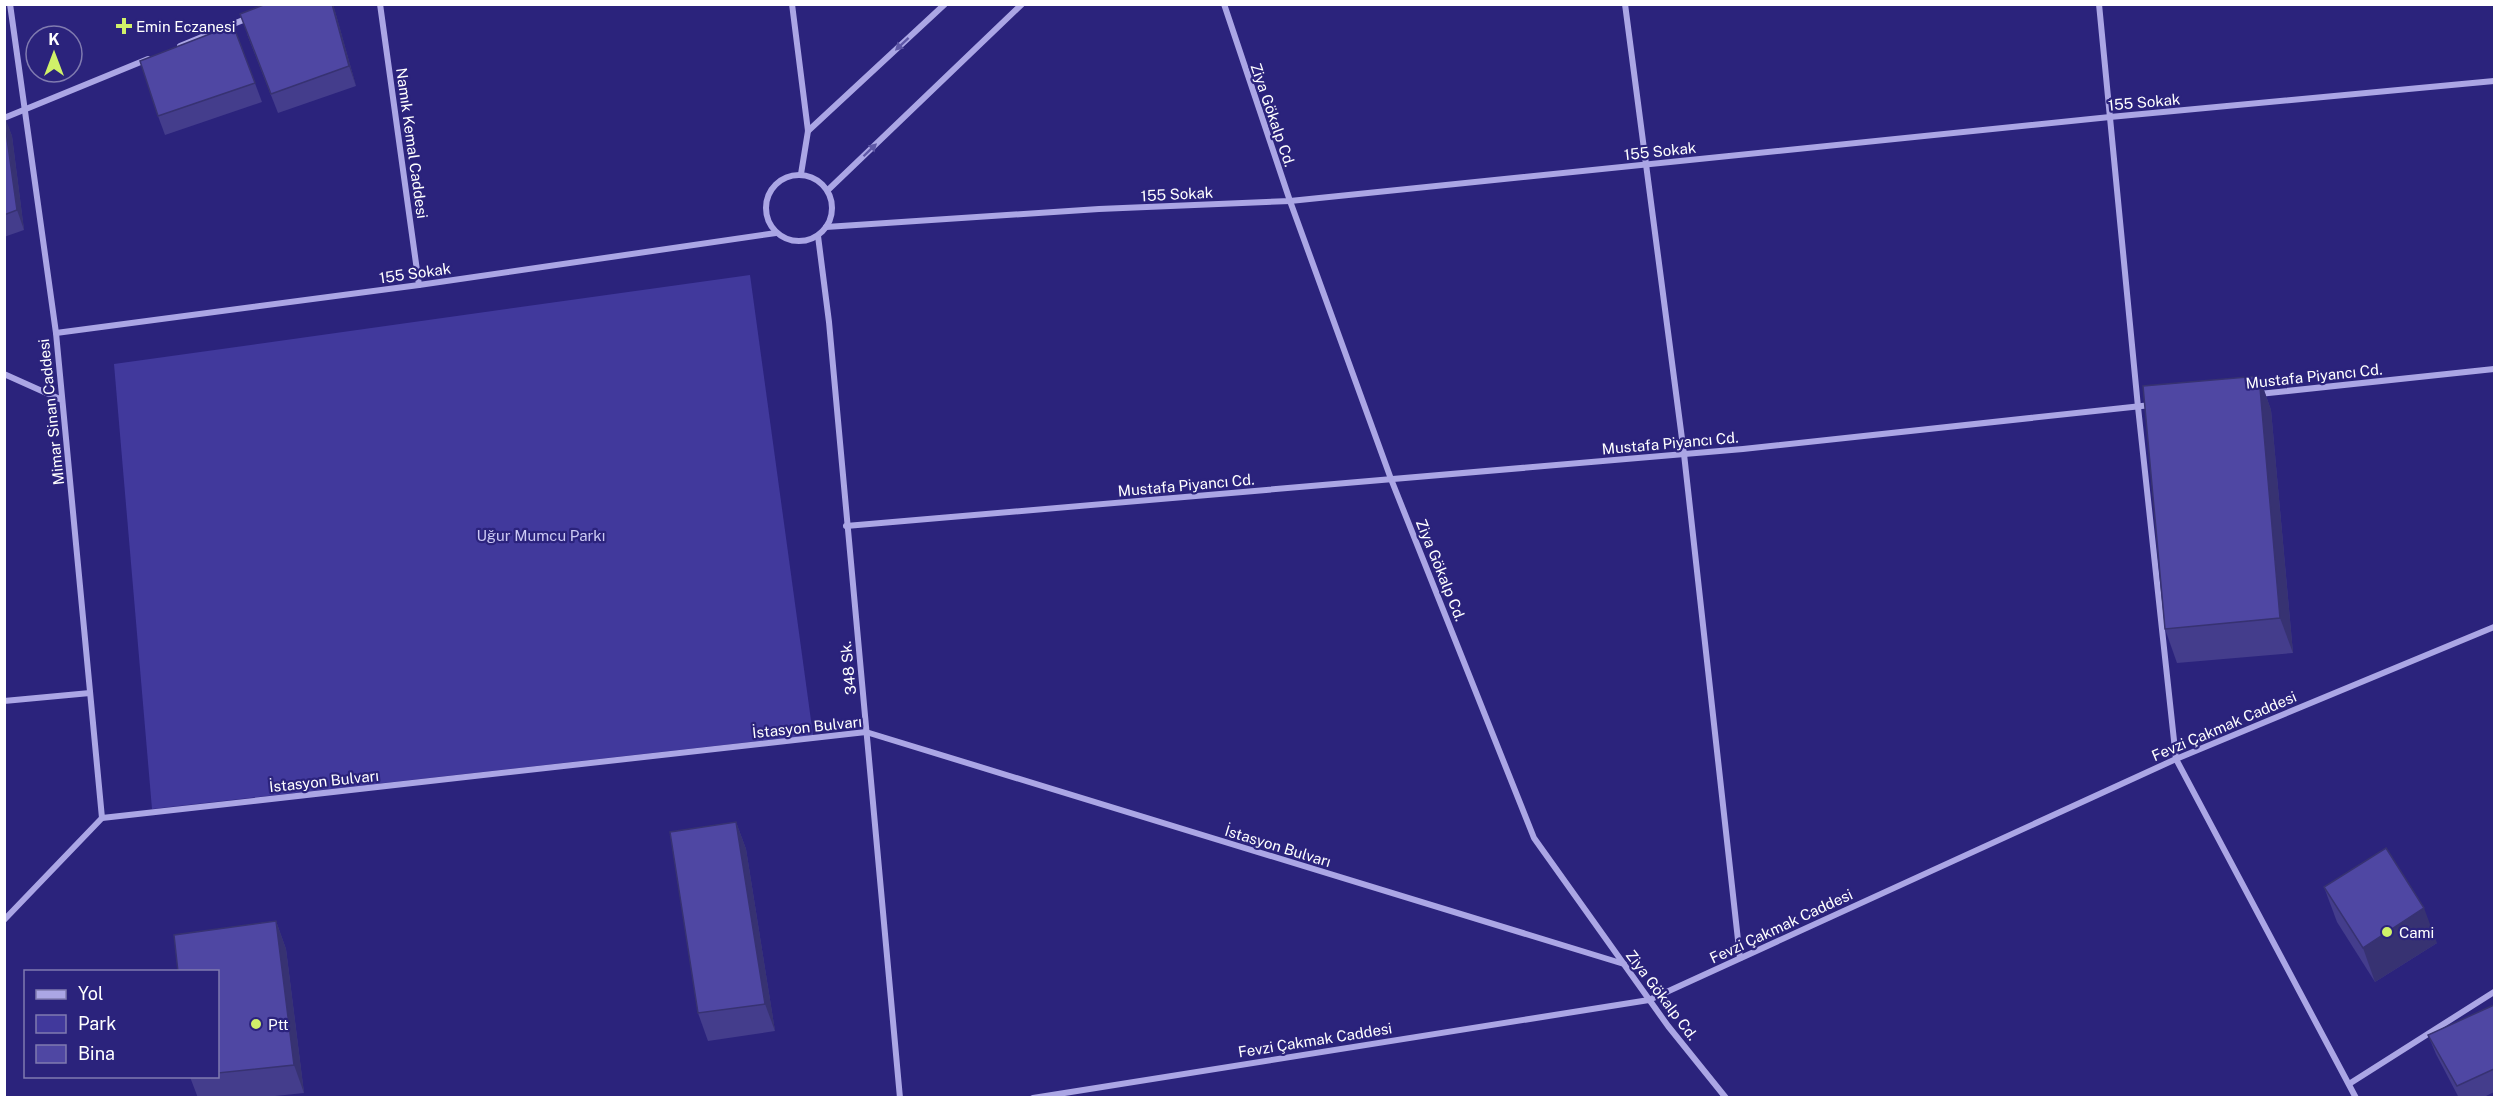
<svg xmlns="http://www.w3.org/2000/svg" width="2499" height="1102" font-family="'Public Sans',sans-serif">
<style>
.green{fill:#41399c}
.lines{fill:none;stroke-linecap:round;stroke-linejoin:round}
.street{stroke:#aba6e5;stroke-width:6}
.wall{fill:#443d8c}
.shaded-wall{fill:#373272}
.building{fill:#4f47a3;stroke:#373272;stroke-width:1.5}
.oneway{fill:#5e57a6}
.poi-dot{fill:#d0f169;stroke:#2b237c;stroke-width:2}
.labels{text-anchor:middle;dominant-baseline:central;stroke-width:4.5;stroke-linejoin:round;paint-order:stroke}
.poi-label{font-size:15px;fill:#fff;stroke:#2b237c;text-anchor:start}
.street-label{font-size:15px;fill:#fff;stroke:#2b237c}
.park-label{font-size:15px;fill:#ccc9f4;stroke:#2b237c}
</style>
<rect width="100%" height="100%" fill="#2b237c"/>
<path class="green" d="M750,275L813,735L152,809L114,364Z"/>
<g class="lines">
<g class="street">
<path d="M10,4L56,333L102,818"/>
<path d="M380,4L419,285"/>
<path d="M792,4L808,131L801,174"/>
<path d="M1224,4L1290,201L1391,479L1534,838L1668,1026L1726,1098"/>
<path d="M1625,4L1684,454L1740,958"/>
<path d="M2099,4L2138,407L2176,759L2356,1098"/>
<path d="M180,46L248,18"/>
<path d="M4,118L148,59"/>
<path d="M808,131L945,4"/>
<circle cx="799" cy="208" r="33"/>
<path d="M828,190L1022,4"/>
<path d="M826,227L1099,209L1290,201L2110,117L2494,81"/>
<path d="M818,236L829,322L900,1098"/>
<path d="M56,333L419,285L776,233"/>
<path d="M4,374L62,400"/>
<path d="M2259,394L2494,369"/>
<path d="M846,526L1743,449L2151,405"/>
<path d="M4,701L90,693"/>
<path d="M4,920L102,818L866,732L1624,964"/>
<path d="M2349,1084L2494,992"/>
<path d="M1033,1098L1649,1000L2176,759L2494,627"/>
</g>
</g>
<g class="wall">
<path d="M266,4H333L356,86L278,113L247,34Z"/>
<path d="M233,25L262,102L165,135L158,116Z"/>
<path d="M4,117L12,136L24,230L4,237Z"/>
<path d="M2259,376L2271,410L2293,653L2177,663L2165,629Z"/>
<path d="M736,822L746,849L775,1031L708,1041L698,1013Z"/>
<path d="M2324,887L2437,943L2375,982L2337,922Z"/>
<path d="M276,921L286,949L304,1093L256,1098H198L190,1077H218V972Z"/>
<path d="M2494,1005V1092L2482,1098H2459L2436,1054L2428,1035Z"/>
</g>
<g class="shaded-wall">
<path d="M332,4H333L356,86L349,66Z"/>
<path d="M5,117L12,136L24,230L17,210Z"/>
<path d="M2259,376L2271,410L2293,653L2280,618Z"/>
<path d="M736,822L746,849L775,1031L765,1004Z"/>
<path d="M2424,908L2437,943L2375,982L2363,948Z"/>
<path d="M276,921L286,949L304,1093L294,1065Z"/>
</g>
<g class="building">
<path d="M266,4H332L349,66L271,94L240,14Z"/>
<path d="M233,25L255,83L158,116L140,61Z"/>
<path d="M4,117L17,210L4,215Z"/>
<path d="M2259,376L2280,618L2165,629L2143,386Z"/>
<path d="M736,822L765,1004L698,1013L670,832Z"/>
<path d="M2386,848L2424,908L2363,948L2324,887Z"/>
<path d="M276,921L294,1065L218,1073V972H178L174,935Z"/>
<path d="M2494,1005V1069L2457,1086L2428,1035Z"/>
</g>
<defs><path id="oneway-solid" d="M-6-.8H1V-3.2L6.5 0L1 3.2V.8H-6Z" transform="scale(1.5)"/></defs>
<g class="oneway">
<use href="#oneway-solid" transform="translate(902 44) rotate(137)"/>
<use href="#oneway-solid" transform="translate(870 150) rotate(-44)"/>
</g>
<g class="poi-dot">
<path d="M121 17h6v6h6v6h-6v6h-6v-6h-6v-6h6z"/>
<circle cx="2387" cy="932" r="6"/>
<circle cx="256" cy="1024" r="6"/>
</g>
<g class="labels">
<g class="poi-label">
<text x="136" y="26">Emin Eczanesi</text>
<text x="2399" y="932">Cami</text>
<text x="268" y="1024">Ptt</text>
</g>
<g class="street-label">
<text transform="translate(2144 102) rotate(-5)">155 Sokak</text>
<text transform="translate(1273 115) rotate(71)">Ziya Gökalp Cd.</text>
<text transform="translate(412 143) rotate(82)">Namık Kemal Caddesi</text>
<text transform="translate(1660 151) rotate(-6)">155 Sokak</text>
<text transform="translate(1177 194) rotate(-3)">155 Sokak</text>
<text transform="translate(415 273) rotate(-8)">155 Sokak</text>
<text transform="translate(2314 376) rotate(-6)">Mustafa Piyancı Cd.</text>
<text transform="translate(51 412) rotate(-96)">Mimar Sinan Caddesi</text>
<text transform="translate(1670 443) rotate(-5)">Mustafa Piyancı Cd.</text>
<text transform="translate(1186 485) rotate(-5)">Mustafa Piyancı Cd.</text>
<text transform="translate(1441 570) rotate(68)">Ziya Gökalp Cd.</text>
<text transform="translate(848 668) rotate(-96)">348 Sk.</text>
<text transform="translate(2224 726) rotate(-23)">Fevzi Çakmak Caddesi</text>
<text transform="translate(807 727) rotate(-6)">İstasyon Bulvarı</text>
<text transform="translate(324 781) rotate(-6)">İstasyon Bulvarı</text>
<text transform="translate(1278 846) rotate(17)">İstasyon Bulvarı</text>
<text transform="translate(1781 926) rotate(-25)">Fevzi Çakmak Caddesi</text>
<text transform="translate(1662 995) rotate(53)">Ziya Gökalp Cd.</text>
<text transform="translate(1315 1040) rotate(-9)">Fevzi Çakmak Caddesi</text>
</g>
<g class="park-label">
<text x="541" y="535">Uğur Mumcu Parkı</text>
</g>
</g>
<rect width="2499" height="1102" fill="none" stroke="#ffffff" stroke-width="12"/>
<rect x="24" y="970" width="195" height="108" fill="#2b237c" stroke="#807bb0" stroke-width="1.5"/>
<rect x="36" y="990" width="30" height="9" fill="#aba6e5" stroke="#807bb0" stroke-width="1.5"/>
<text x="78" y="1000" font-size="18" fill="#ffffff">Yol</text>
<rect x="36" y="1015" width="30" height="18" fill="#41399c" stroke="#807bb0" stroke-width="1.5"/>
<text x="78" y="1030" font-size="18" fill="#ffffff">Park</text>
<rect x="36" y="1045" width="30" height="18" fill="#4f47a3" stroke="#807bb0" stroke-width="1.5"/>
<text x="78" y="1060" font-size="18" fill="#ffffff">Bina</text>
<g transform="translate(54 54)"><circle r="28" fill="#2b237c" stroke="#807bb0" stroke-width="1.5"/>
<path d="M0-4.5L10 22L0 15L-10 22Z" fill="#d0f169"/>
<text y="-9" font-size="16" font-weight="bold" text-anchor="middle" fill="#ffffff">K</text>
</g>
</svg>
